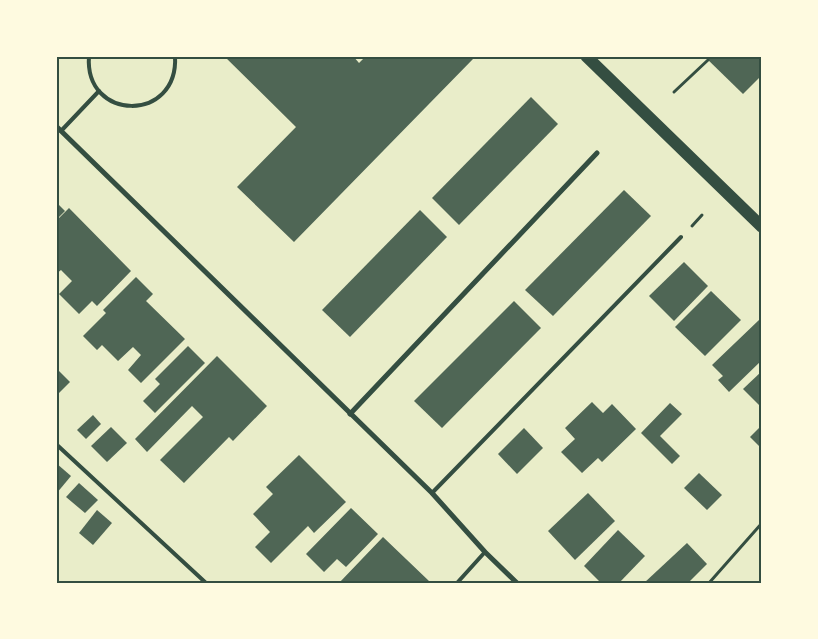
<svg xmlns="http://www.w3.org/2000/svg" width="818" height="639" font-family="Overpass,sans-serif">
<style>
.building{fill:#4f6655}
.lines{fill:none;stroke-linecap:round;stroke-linejoin:round}
.path{stroke:#344e41;stroke-width:3}
.service{stroke:#344e41;stroke-width:4}
.minor{stroke:#344e41;stroke-width:5}
.primary{stroke:#344e41;stroke-width:12}
.neatline{fill:none;stroke:#344e41;stroke-width:2}
</style>
<rect width="100%" height="100%" fill="#e9edc9"/>
<g class="building">
<path d="M224,56H353L359,63L366,56H471L473,59L294,242L237,187L296,127Z"/>
<path d="M704,56H762V75L743,94Z"/>
<path d="M531,97L558,124L459,225L432,198Z"/>
<path d="M624,190L651,216L553,316L525,290Z"/>
<path d="M56,202L65,211L56,220Z"/>
<path d="M69,208L131,271L97,306L92,301L79,314L59,294L72,281L61,270L56,274V221Z"/>
<path d="M420,210L447,237L350,337L322,310Z"/>
<path d="M684,262L708,286L674,321L649,296Z"/>
<path d="M136,277L153,294L146,301L185,339L141,383L128,370L141,355L133,347L118,361L102,345L97,350L83,336L106,313L103,310Z"/>
<path d="M711,291L741,320L705,356L675,327Z"/>
<path d="M514,301L541,328L442,428L414,401Z"/>
<path d="M759,320L762,323V360L729,392L718,380L723,376L712,365Z"/>
<path d="M188,346L205,363L155,413L143,401L160,384L155,379Z"/>
<path d="M217,356L267,406L233,441L229,437L184,483L160,460L203,417L192,406L147,452L135,439Z"/>
<path d="M56,368L70,382L56,396Z"/>
<path d="M762,371V408L743,389Z"/>
<path d="M592,402L603,413L612,404L636,429L602,462L598,458L582,473L561,452L575,439L565,428Z"/>
<path d="M670,403L682,414L660,436L680,456L672,464L641,433Z"/>
<path d="M93,415L101,424L86,439L77,430Z"/>
<path d="M762,425V449L750,437Z"/>
<path d="M111,427L127,443L107,462L91,446Z"/>
<path d="M524,428L543,448L517,474L498,454Z"/>
<path d="M299,455L346,502L314,533L308,526L271,563L255,547L270,532L253,514L273,494L266,487Z"/>
<path d="M56,463L71,476L56,494Z"/>
<path d="M699,473L722,495L707,510L684,488Z"/>
<path d="M79,483L98,500L85,513L66,497Z"/>
<path d="M588,493L615,521L575,560L548,531Z"/>
<path d="M351,508L378,534L346,567L337,559L324,572L306,554Z"/>
<path d="M97,510L112,523L93,545L79,533Z"/>
<path d="M618,530L645,556L619,583H601L584,566Z"/>
<path d="M383,537L429,581L428,583H364L362,581L361,583H339Z"/>
<path d="M687,543L707,564L688,583H644Z"/>
</g>
<g class="lines">
<g class="path">
<path d="M674,92L708,60"/>
<path d="M692,226L702,215"/>
<path d="M709,583L762,523"/>
</g>
<g class="service">
<path d="M89,56C84,122 179,123 175,56"/>
<path d="M61,131L99,91"/>
<path d="M56,444L206,583"/>
<path d="M432,493L681,237"/>
<path d="M457,583L485,552"/>
</g>
<g class="minor">
<path d="M56,126L432,493L485,552L517,583"/>
<path d="M350,414L597,153"/>
</g>
<path class="primary" d="M586,56L762,227"/>
</g>
<rect width="818" height="639" fill="none" stroke="#fefae0" stroke-width="115"/>
<rect x="58" y="58" width="702" height="524" class="neatline"/>
</svg>
